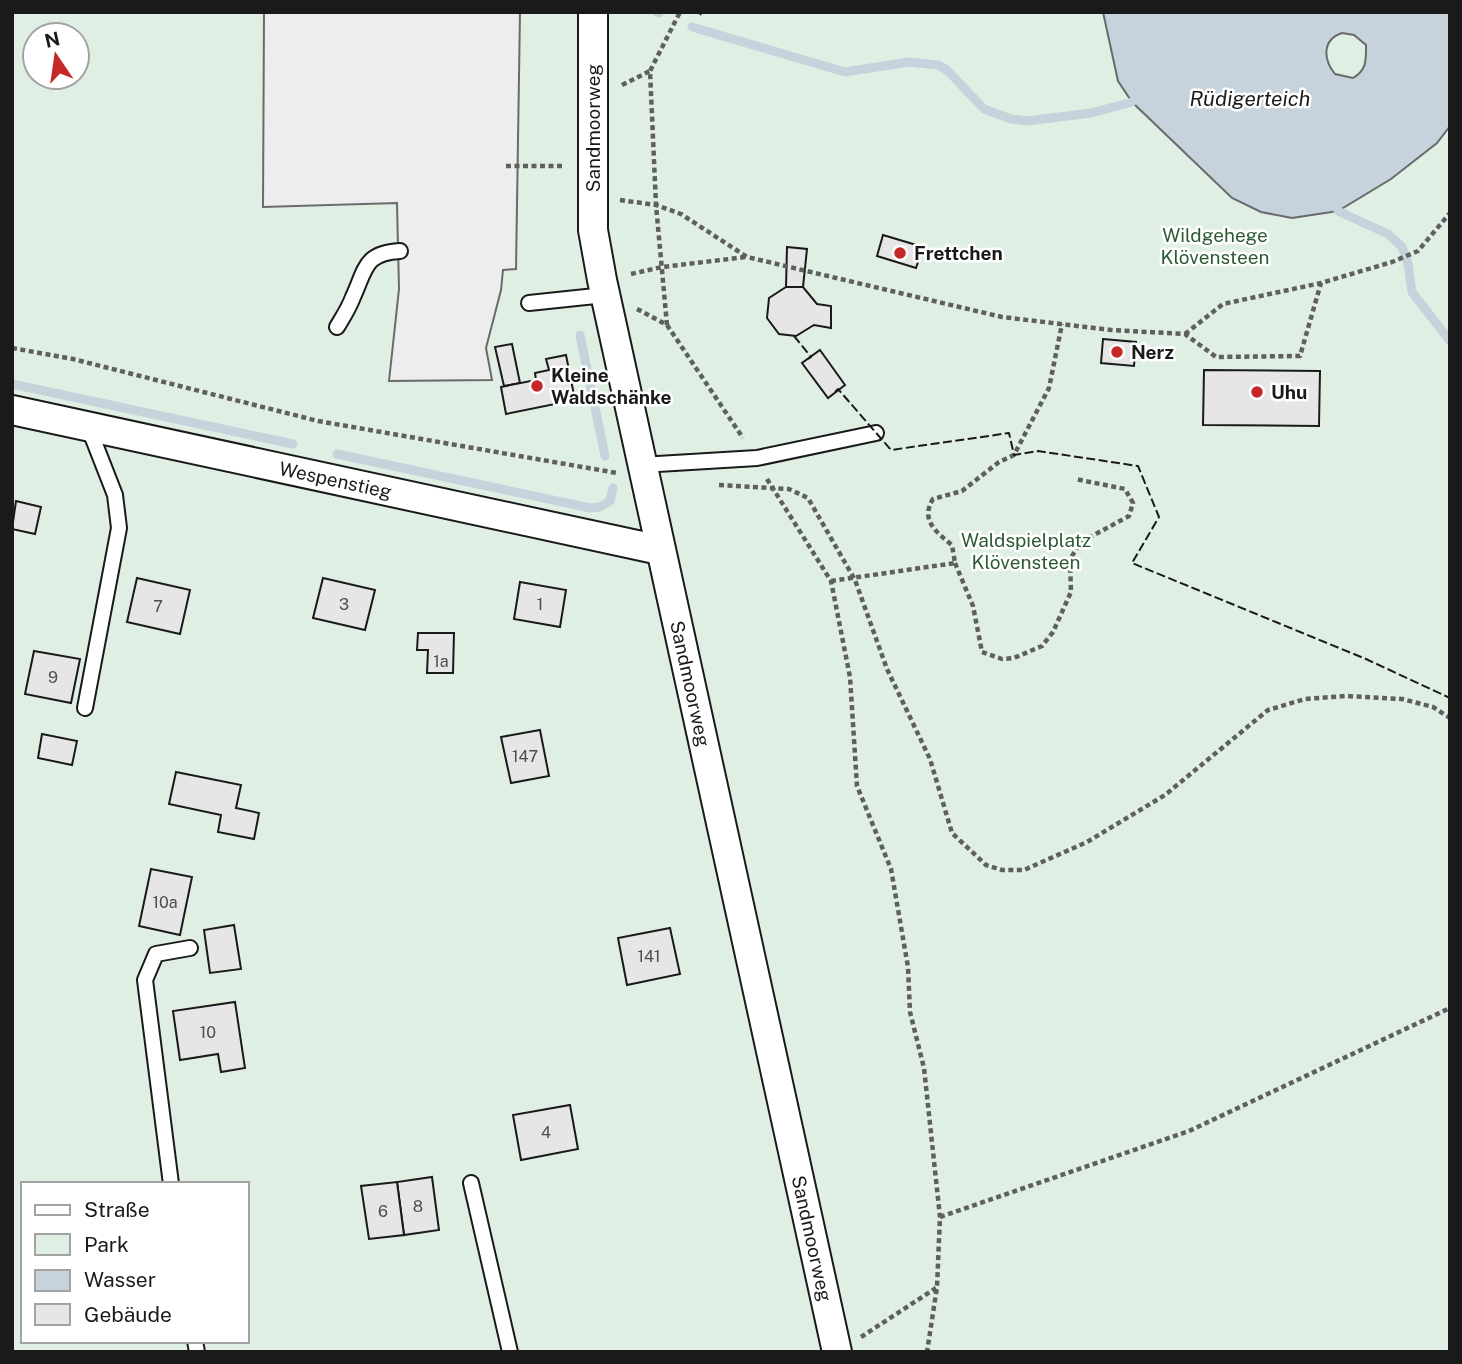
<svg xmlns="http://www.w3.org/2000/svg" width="1462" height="1364" font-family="'Public Sans',sans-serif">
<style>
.green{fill:#e0efe3;stroke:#6a6a6a;stroke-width:2;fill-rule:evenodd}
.parking{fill:#ededed;stroke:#6a6a6a;stroke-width:2}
.water{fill:#c6d2dc;stroke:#6a6a6a;stroke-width:2;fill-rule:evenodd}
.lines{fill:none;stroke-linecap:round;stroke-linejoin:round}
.stream{stroke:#c6d2dc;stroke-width:9}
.building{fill:#e6e6e6;stroke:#1a1a1a;stroke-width:2}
.service-casing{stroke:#1a1a1a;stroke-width:18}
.minor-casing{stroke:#1a1a1a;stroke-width:32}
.path{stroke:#5f5f5f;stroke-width:4.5;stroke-dasharray:5 3.5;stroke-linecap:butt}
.service{stroke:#fff;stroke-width:14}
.minor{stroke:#fff;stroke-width:28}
.fence{stroke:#1a1a1a;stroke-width:2;stroke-dasharray:9 3.5;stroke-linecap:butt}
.poi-dot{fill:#c62828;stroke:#fff;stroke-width:2.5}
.labels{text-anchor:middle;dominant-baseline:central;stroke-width:5;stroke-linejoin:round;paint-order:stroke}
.number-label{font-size:16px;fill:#4d4d4d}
.street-label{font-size:19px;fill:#1a1a1a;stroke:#fff}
.park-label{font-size:19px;fill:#2b5a34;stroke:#fff}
.poi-label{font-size:19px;font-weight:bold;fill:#1a1a1a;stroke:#fff;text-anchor:start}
.water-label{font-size:21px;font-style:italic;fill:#1a1a1a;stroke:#fff}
</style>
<rect width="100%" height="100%" fill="#fff"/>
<path class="green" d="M12,12H1450V1352H12ZM35,35H77V77H35ZM23,1184H247V1341H23Z"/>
<path class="parking" d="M264,12H520L516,269L503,270L501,290L486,348L492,380L389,381L399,289L397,203L263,207Z"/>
<path class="water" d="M1103,12H1450V126L1437,143L1391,179L1338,211L1292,218L1261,212L1232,198L1132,102L1118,81ZM1342,33L1354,35L1366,45C1366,60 1367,70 1353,78L1335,74C1323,59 1322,40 1342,33Z"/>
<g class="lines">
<g class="stream">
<path d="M657,12L659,13"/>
<path d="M692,27L845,72L909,62L938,65L947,70L984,109L1011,119L1027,121L1091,113L1132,102"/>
<path d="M1338,211L1388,234L1402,247L1408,263L1412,292L1450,341"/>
<path d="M580,335L605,456"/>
<path d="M12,384L293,444"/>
<path d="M337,454L590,508L600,507L610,501L613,488"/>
</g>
</g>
<g class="building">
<path d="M883,235L923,247L916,268L877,256Z"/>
<path d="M787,247L807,249L803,287H786Z"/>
<path d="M786,287H803L817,304L831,306V328L814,325L796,336L779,334L767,318L769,298Z"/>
<path d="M1103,339L1136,342L1134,366L1101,363Z"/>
<path d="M512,344L520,383L504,386L495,347Z"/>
<path d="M820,350L845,385L828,398L802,363Z"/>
<path d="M566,355L575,400L506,414L501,387L536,380L535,373L549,370L546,359Z"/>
<path d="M1204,370L1320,371L1319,426L1203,425Z"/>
<path d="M16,501L41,507L35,534L12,529Z"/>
<path d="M137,578L190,590L180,634L127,622Z"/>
<path d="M323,578L375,590L365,630L313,618Z"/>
<path d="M520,582L566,590L560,627L514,619Z"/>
<path d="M418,633H454L453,673H427L428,650H417Z"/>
<path d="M34,651L80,659L71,703L25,694Z"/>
<path d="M540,730L549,776L511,783L501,737Z"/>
<path d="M42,734L77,741L72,765L38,758Z"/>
<path d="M176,772L241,785L236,808L259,813L254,839L218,832L221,815L169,804Z"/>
<path d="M151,869L192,877L180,935L139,926Z"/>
<path d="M234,925L241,969L210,973L204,930Z"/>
<path d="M670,928L680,974L627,985L618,938Z"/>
<path d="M235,1002L245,1068L221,1072L218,1054L180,1060L173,1011Z"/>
<path d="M570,1105L578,1149L521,1160L513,1115Z"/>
<path d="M432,1177L439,1230L404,1235L397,1182Z"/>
<path d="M397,1182L404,1235L369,1239L361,1186Z"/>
</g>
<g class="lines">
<g class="service-casing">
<g id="service">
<path d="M529,303L605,295"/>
<path d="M337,327C343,317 349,308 353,297C366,269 364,253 400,251"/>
<path d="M641,465L757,458L876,433"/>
<path d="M85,708L119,528L115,495L88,426"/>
<path d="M471,1183L510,1352"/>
<path d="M171,1184L145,980L156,954L190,948"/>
<path d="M195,1341L197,1352"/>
</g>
</g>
<g class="minor-casing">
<g id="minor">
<path id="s1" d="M593,12V230L602,280L837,1352"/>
<path id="s2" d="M12,410L660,550"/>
</g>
</g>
<g class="path">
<path d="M622,85L650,71"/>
<path d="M506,166H564"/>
<path d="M620,200L656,205L681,214L747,257L1002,317L1111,330L1185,334L1216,357L1300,356L1321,283"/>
<path d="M631,274L662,267L746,257"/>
<path d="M637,309L667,325L743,438"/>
<path d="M667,325L656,205L650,71L680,12"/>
<path d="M1185,334L1223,304L1321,283L1392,262L1418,251L1450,213"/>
<path d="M12,348L73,359L318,421L617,473"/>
<path d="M767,479L831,581L850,677L857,786L891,869L908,967L910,1012L924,1068L940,1217L937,1287L927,1352"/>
<path d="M719,485L789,489L808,498L855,580L887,669L930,759L952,833L986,865L1002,870H1024L1087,842L1165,795L1268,710L1305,699L1346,696L1402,699L1433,707L1450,718"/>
<path d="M955,563L973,606L982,652L1002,659L1014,658L1042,646L1053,632L1071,592L1070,559L1081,542L1129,516L1133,503L1125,489L1075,479"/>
<path d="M831,581L955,563L952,545C936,532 920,520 933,499L962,491L999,462L1014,455L1049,388L1062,324"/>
<path d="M940,1217L1189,1131L1450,1008"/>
<path d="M861,1337L936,1288"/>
</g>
<use href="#service" class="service"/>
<use href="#minor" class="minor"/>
<g class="fence">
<path d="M700,15L702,12"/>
<path d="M794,336L811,357L808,359"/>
<path d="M835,392L838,389L891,450L1009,433L1014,455L1038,451L1138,466L1159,517L1132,563L1366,659L1450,698"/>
</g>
</g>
<g class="poi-dot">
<circle cx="900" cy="253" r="7"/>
<circle cx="1117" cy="352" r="7"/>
<circle cx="537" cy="386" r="7"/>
<circle cx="1257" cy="392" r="7"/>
</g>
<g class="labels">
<g class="number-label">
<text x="344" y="604">3</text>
<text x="540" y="604">1</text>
<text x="158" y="606">7</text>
<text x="441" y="661">1a</text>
<text x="53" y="677">9</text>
<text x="525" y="756">147</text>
<text x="165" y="902">10a</text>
<text x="649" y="956">141</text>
<text x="208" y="1032">10</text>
<text x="546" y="1132">4</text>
<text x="418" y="1206">8</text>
<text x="383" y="1211">6</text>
</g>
<g class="street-label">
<text transform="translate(593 128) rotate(-90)">Sandmoorweg</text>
<text stroke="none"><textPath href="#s2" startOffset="331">Wespenstieg</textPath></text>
<text stroke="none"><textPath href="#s1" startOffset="682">Sandmoorweg</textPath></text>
<text stroke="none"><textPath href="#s1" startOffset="1250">Sandmoorweg</textPath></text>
</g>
<g class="park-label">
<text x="1215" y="235">Wildgehege<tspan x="1215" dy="22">Klövensteen</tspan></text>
<text x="1026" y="540">Waldspielplatz<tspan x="1026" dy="22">Klövensteen</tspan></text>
</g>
<g class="poi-label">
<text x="914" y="253">Frettchen</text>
<text x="1131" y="352">Nerz</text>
<text x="551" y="375">Kleine<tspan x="551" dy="22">Waldschänke</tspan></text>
<text x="1271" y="392">Uhu</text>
</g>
<g class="water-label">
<text x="1250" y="98">Rüdigerteich</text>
</g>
</g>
<rect width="1462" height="1364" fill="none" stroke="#1a1a1a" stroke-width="28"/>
<rect x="21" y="1182" width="228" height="161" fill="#ffffff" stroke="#a3a3a3" stroke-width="2"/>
<rect x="35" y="1205" width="35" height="10" fill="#ffffff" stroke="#a3a3a3" stroke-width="2"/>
<text x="84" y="1217" font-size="21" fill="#1a1a1a">Straße</text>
<rect x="35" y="1234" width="35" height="21" fill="#e0efe3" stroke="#a3a3a3" stroke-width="2"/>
<text x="84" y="1252" font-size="21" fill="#1a1a1a">Park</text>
<rect x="35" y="1270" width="35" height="21" fill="#c6d2dc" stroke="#a3a3a3" stroke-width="2"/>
<text x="84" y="1287" font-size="21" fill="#1a1a1a">Wasser</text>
<rect x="35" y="1304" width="35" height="21" fill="#e6e6e6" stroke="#a3a3a3" stroke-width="2"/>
<text x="84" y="1322" font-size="21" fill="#1a1a1a">Gebäude</text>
<g transform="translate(56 56) rotate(347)"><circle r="33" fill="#ffffff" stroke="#a3a3a3" stroke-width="2"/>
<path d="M0-5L12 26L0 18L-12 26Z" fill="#c62828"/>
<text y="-10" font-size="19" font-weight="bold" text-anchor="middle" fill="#1a1a1a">N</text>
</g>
</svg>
